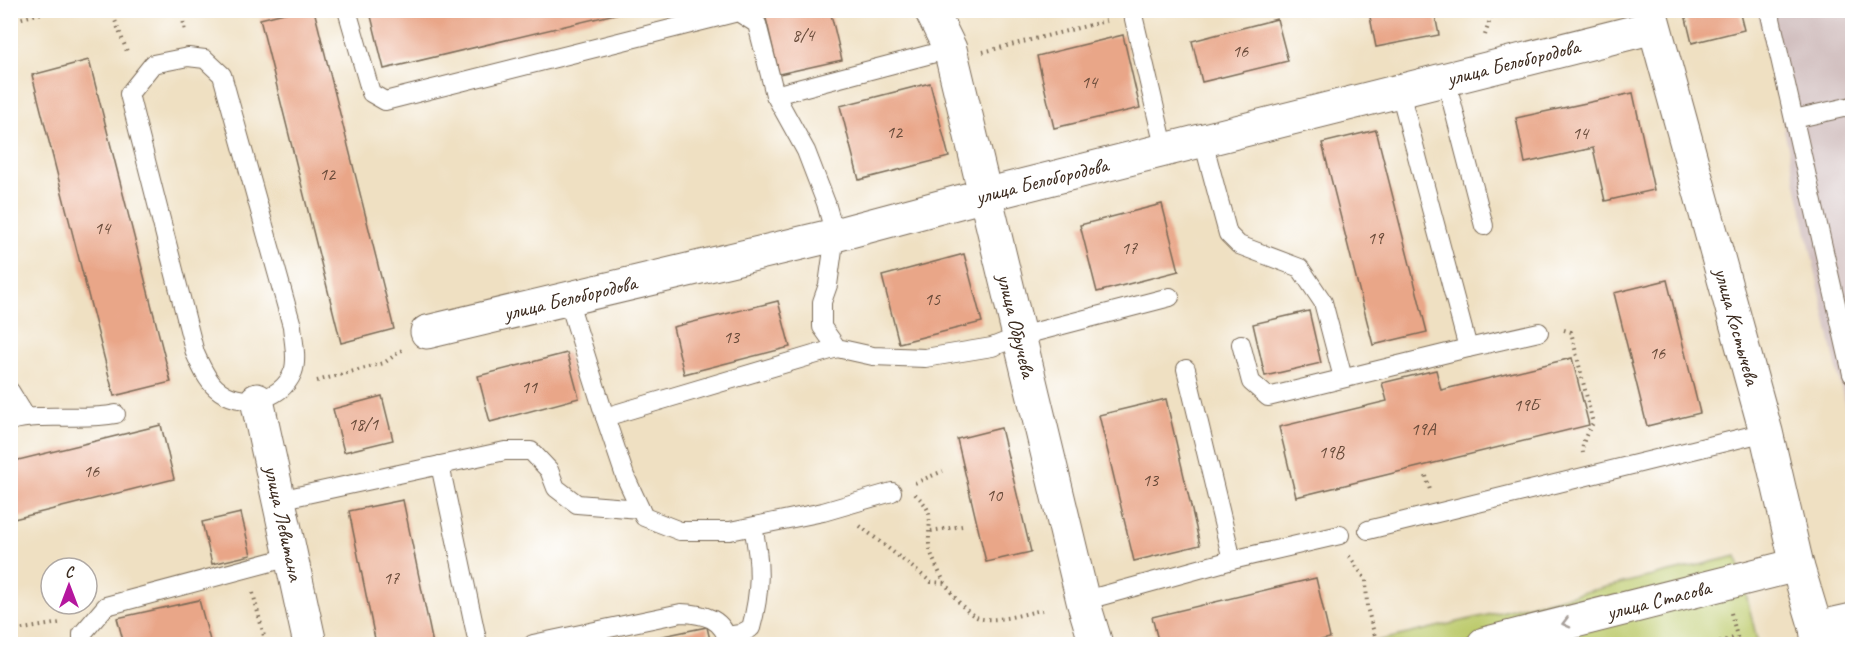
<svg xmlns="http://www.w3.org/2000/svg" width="1863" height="655" font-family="Caveat,sans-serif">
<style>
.industrial{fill:#d1bfbf}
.green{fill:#bdcb6d;stroke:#7c7a46;stroke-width:1.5}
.building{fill:#e9a688}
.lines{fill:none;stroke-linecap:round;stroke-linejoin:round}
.service-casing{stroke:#7a6a57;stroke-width:20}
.minor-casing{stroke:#7a6a57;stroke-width:35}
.tertiary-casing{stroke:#7a6a57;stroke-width:35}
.path{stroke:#7a6a57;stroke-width:4;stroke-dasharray:1.5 4.5;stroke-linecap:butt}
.service{stroke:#fff;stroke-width:18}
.minor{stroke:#fff;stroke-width:33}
.tertiary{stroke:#fff;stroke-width:33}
.oneway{stroke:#a79f9a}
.labels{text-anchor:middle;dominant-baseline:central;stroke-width:6;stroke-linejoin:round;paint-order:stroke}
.number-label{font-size:18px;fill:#664938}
.street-label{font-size:21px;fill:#3b2a1e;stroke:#fff}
</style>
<rect width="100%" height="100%" fill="#fff"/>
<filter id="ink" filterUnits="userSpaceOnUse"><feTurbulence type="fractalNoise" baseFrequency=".0167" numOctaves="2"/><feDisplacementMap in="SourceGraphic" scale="12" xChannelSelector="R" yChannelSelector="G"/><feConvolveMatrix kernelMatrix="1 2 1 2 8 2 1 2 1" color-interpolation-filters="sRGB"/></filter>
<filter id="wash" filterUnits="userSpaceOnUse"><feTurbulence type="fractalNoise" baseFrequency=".008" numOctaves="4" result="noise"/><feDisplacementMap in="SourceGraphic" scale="24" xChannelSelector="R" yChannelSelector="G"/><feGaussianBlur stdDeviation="1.35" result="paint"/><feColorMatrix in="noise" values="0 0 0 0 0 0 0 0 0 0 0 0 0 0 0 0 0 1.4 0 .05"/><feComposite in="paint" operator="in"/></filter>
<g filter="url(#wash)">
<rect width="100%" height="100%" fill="#efe0c2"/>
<path class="industrial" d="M1758,11H1852V438Z"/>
<path class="green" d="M1737,556L1758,644H1365Z"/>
<g id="blocks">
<g class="building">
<path d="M296,10H314L394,329L341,343L260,19Z"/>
<path d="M376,10H628V11L384,69L370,12Z"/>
<path d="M764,10H830L842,60L779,74Z"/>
<path d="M1377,10H1434L1439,35L1376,47L1369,12Z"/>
<path d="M1684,10H1739L1744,30L1692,43Z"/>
<path d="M1277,19L1288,61L1202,82L1192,41Z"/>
<path d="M1123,35L1140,108L1054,128L1037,56Z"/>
<path d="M89,60L171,382L114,396L32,75Z"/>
<path d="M930,83L949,157L859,180L840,106Z"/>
<path d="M1633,93L1654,190L1605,201L1593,148L1525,163L1516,118Z"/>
<path d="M1376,130L1427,332L1373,345L1322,143Z"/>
<path d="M1162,204L1179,271L1097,292L1080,225Z"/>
<path d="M964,254L982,322L899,343L882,276Z"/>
<path d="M1667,280L1700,413L1647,426L1614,293Z"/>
<path d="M778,301L790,347L684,374L673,327Z"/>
<path d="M1309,311L1321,363L1265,376L1253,324Z"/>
<path d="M567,353L579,398L490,422L478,376Z"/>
<path d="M1572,358L1589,425L1296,497L1279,427L1387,401L1382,383L1436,370L1441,390Z"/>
<path d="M382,396L393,440L344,452L333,409Z"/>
<path d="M1166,399L1200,545L1134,561L1099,415Z"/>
<path d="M161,425L174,479L10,520V462Z"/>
<path d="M1001,428L1031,552L986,562L957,439Z"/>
<path d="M403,500L433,644H376L349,511Z"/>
<path d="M241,513L251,555L212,564L202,522Z"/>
<path d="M1316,578L1330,638L1303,644H1159L1152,617Z"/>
<path d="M199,600L211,644H124L117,618Z"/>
<path d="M707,627L711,644H629V643Z"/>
</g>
</g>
</g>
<g filter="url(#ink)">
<use href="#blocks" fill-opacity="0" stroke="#7a6a57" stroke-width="1.5"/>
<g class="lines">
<g class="service-casing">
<g id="service">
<path d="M347,10L371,93L385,101L738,12L757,24L775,95L950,49"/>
<path d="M1129,10L1133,15L1165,151"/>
<path d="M1769,10L1852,374"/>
<path d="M188,57L205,59L222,75L292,326C293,340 298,359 293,372C281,402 240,409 216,388C206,379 200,364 195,353L129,94L153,64Z"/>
<path d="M1446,80L1484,226"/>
<path d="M775,95L806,151L826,203L835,235L828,285L822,302V327L837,348L873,356L925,358L992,347L1020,336L1170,297"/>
<path d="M1794,119L1852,106"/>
<path d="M1203,141L1228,234L1239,245L1300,268L1323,302L1343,378"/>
<path d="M568,299L605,417L837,348"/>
<path d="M1241,344L1251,382L1268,397L1468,348L1400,92"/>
<path d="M1468,348L1539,332"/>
<path d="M1186,369L1232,560"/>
<path d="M10,391L26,417"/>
<path d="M605,417L625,476L644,517L680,531H730L823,512L892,492"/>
<path d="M10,421C45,412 82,421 116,414"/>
<path d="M440,465L478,644"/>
<path d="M279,500L505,451H531L549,470L556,488L577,504L640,509"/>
<path d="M1368,530L1766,432"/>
<path d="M1083,601L1232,560L1340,535"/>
<path d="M727,636L740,634L751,628C761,591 761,564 753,527"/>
<path d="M82,644V634L106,606L290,557"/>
<path d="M533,644L681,613C705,614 723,618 729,644"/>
</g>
</g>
<g class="minor-casing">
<g id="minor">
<path id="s1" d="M931,10L950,49L1083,601L1096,644"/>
<path id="s2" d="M1650,10L1766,432L1797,565L1816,628"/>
<path id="s3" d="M427,332L835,235L985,195L1654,27"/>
<path id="s4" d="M257,400L310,644"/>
<path id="s5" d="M1484,644L1797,565"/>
</g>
</g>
<g class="tertiary-casing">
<path id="tertiary" d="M1818,644L1816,628L1852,620"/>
</g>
<g class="path">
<path d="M111,10L128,54"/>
<path d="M182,10L185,33"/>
<path d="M10,21L54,10"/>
<path d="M1485,35L1493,10"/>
<path d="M983,52L1106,21"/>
<path d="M1564,330L1571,332L1593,423C1588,431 1581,442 1583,453"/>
<path d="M317,381L384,363L402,350"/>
<path d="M1426,476L1430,490"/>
<path d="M915,483L943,471"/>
<path d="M915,494C936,513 928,519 929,544C931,564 961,617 983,619C1002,621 1023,614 1042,610"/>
<path d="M860,526L931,582L946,583"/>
<path d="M931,531L962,526"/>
<path d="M1349,556L1366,580L1367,607L1377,644"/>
<path d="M253,593L266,644"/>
<path d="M1731,613L1739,644"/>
<path d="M10,631L60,623"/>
<path d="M1714,644L1737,637"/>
</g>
<use href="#service" class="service"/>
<use href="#minor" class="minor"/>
<use href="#tertiary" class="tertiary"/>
</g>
<defs><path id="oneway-chevron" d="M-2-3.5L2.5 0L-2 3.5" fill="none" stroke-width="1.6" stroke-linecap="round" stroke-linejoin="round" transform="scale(1.5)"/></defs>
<use class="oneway" href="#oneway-chevron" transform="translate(1566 623) rotate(166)"/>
</g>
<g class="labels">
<g class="number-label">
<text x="803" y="35">8/4</text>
<text x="1240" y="51">16</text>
<text x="1089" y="82">14</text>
<text x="894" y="132">12</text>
<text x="1580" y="133">14</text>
<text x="327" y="174">12</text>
<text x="102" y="228">14</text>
<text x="1375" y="238">19</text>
<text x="1129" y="248">17</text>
<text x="932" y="299">15</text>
<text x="731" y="337">13</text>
<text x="1657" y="353">16</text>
<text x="529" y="387">11</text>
<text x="1526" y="405">19Б</text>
<text x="363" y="424">18/1</text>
<text x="1423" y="429">19А</text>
<text x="1331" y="452">19В</text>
<text x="91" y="471">16</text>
<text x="1150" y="480">13</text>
<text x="994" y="495">10</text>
<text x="391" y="578">17</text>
</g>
<g class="street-label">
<text stroke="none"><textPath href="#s3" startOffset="1119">улица Белобородова</textPath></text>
<text stroke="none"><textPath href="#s3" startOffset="633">улица Белобородова</textPath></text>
<text stroke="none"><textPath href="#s3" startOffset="147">улица Белобородова</textPath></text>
<text stroke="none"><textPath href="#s1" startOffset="328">улица Обручева</textPath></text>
<text stroke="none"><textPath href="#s2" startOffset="328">улица Костычева</textPath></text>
<text stroke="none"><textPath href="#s4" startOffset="126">улица Левитана</textPath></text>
<text stroke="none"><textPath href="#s5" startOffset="180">улица Стасова</textPath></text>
</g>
</g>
<rect width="1863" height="655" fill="none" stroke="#fff" stroke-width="36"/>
<g transform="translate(69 586)"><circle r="28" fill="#ffffff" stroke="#b1aaa5" stroke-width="1.5"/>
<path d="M0-4.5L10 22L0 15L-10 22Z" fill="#b5179e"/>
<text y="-9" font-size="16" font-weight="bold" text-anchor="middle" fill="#3b2a1e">С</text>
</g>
</svg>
